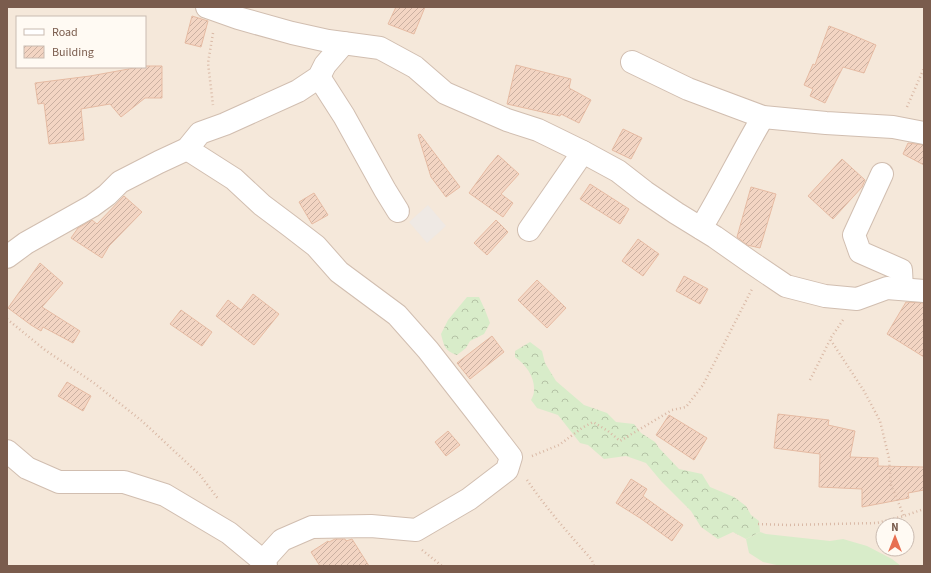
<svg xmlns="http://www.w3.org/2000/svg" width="931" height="573" font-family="'Source Sans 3',sans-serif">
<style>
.residential{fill:#f5e8da;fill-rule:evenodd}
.industrial{fill:#efe9e4}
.grass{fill:#d8ecc9}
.forest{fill:url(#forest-crowns)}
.building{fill:url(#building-hatch);stroke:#e6bba3}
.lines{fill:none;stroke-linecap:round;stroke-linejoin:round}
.minor-casing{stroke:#d1beb0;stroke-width:24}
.path{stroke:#d9b8a5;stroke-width:2.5;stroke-dasharray:1 3;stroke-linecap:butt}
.minor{stroke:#fff;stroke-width:22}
</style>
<defs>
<pattern id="forest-crowns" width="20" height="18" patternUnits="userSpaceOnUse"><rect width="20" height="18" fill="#d8ecc9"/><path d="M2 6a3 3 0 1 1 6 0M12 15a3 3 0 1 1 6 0" fill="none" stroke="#b4c2a5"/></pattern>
<pattern id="building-hatch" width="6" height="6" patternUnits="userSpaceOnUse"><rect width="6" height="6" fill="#f3d5c3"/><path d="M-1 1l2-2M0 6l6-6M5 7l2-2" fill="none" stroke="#cab0a1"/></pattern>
</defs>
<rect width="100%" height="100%" fill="#fdf6ec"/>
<path class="residential" d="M7,7H924V566H7ZM17,17H145V67H17ZM883,525H907V549H883Z"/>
<path class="industrial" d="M428,205L446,226L427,243L409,222Z"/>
<path class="grass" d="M760,532L766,534L830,541L843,539L867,546L892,559L901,566H781L763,562L749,553L746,539Z"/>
<g class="forest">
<path d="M467,297H479L485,310L490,323L484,334L470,341L466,348L457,355C445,351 444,346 441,334L448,320Z"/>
<path d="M530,342L542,351L545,363L556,381L584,405L607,413L616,422L634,424L641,433L655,442L659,448L679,469L702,474L710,487L734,497L746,506L751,515L759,521L760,532L746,539L733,532L718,539L701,527L691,511L661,481L646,463L626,456L604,459L588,445L580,443L558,415L537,408L531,400C532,398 534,394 534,391C535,377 526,365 515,357V351Z"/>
</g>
<g class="building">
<path d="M396,7H425L414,34L388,24Z"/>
<path d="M192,16L208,21L201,47L185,43Z"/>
<path d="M829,26L850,34L876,45L864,73L843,67L825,103L810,96L813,89L804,85L813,64L815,65Z"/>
<path d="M516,65L571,79L569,88L591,100L579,123L561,114L560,116L507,104Z"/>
<path d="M145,66H162V98H145L121,117L110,104L81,109L84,140L49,144L44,103L38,104L35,83L90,76Z"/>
<path d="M623,129L642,138L631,159L612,150Z"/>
<path d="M420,134L460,187L446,197L431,177L418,135Z"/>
<path d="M908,143L924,145V165L903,154Z"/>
<path d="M498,155L519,174L501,194L513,203L503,217L469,193L488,167Z"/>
<path d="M842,159L865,180L862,187L833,219L808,196Z"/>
<path d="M590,184L629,209L620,224L580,199Z"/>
<path d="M751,187L776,194L760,248L747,245L737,237Z"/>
<path d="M314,193L328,215L312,224L299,202Z"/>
<path d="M124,196L142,212L109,246L102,258L71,238L78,228L92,220L97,224Z"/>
<path d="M496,220L508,232L487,255L474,243Z"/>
<path d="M638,239L659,254L643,276L622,261Z"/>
<path d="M40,263L63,283L42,307L80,331L73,343L43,327L41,331L31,325L8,308Z"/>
<path d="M684,276L708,289L700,304L676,291Z"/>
<path d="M537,280L566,308L547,328L518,300Z"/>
<path d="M253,294L279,314L254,345L216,316L228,300L241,310Z"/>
<path d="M906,302L924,303V357L887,334Z"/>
<path d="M181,310L212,332L202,346L170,324Z"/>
<path d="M492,336L504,352L470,379L457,363Z"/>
<path d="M67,382L91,396L83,411L58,396Z"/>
<path d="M778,414L829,420L828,425L855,431L850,457L878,458V466L924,467V490L908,493L909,498L862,507V489L819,487L820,454L774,448Z"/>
<path d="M669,415L707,438L694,460L656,435Z"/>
<path d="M448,431L460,445L446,456L435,442Z"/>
<path d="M631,479L647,489L643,496L683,525L672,541L640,518L616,503Z"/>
<path d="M335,539H345L346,541L352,539L369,566H320L311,552L328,541L329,542Z"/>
</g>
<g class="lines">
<g class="minor-casing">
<g id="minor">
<path d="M207,7L238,18L292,33L328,41L380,48L415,67L445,93L507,120L538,130L583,152L618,171L645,192L676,213L715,237L752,263L786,286L825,296L857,299L887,288L924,291"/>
<path d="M632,62L688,89L763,117L826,123L893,127L924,133"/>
<path d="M319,77L344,116L385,190L398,211"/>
<path d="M187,149L234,179L262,205L290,226L316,246L339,272L397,315L428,350L474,409L511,457L507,470L469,499L416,530L371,526L312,527L282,540L263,561"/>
<path d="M882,174L854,235L860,252L901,270L902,289"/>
<path d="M701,228C723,192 741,154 763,117"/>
<path d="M529,230L583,152"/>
<path d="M7,257L26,243L92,206L107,195L120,182L159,162L187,149L200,133L225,124L298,91L319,77L325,65L344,43"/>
<path d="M7,451L27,468L59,482H124L165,495L229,533L263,561L266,566"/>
</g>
</g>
<g class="path">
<path d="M213,33L208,63L213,105"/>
<path d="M907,107L924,68"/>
<path d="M7,319L45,350L94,383L142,421L200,475L219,500"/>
<path d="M843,320L830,339L864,391L880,421L889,458L891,485L904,516"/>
<path d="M810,380L830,340"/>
<path d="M532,456L559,445L582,428L593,422L608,431L620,441L672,410L686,407L703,385L752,289"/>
<path d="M527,480C546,508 569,534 592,560L594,566"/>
<path d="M758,524L787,525L877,523L904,516L924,509"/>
<path d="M422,550L442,566"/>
</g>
<use href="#minor" class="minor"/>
</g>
<rect width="931" height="573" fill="none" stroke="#7a5c4d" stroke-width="16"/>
<rect x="16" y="16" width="130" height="52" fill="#fffaf3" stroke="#cabbb1"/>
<rect x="24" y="29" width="20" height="6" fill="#ffffff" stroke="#cabbb1"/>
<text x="52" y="36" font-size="12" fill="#7a5c4d">Road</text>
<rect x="24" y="46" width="20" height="12" fill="url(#building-hatch)" stroke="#cabbb1"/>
<text x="52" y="56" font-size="12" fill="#7a5c4d">Building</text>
<g transform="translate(895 537)"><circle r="19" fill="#fffaf3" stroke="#cabbb1"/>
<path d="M0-3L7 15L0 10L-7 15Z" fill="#e76f51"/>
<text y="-6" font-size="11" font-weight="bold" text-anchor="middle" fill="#7a5c4d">N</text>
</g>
</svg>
